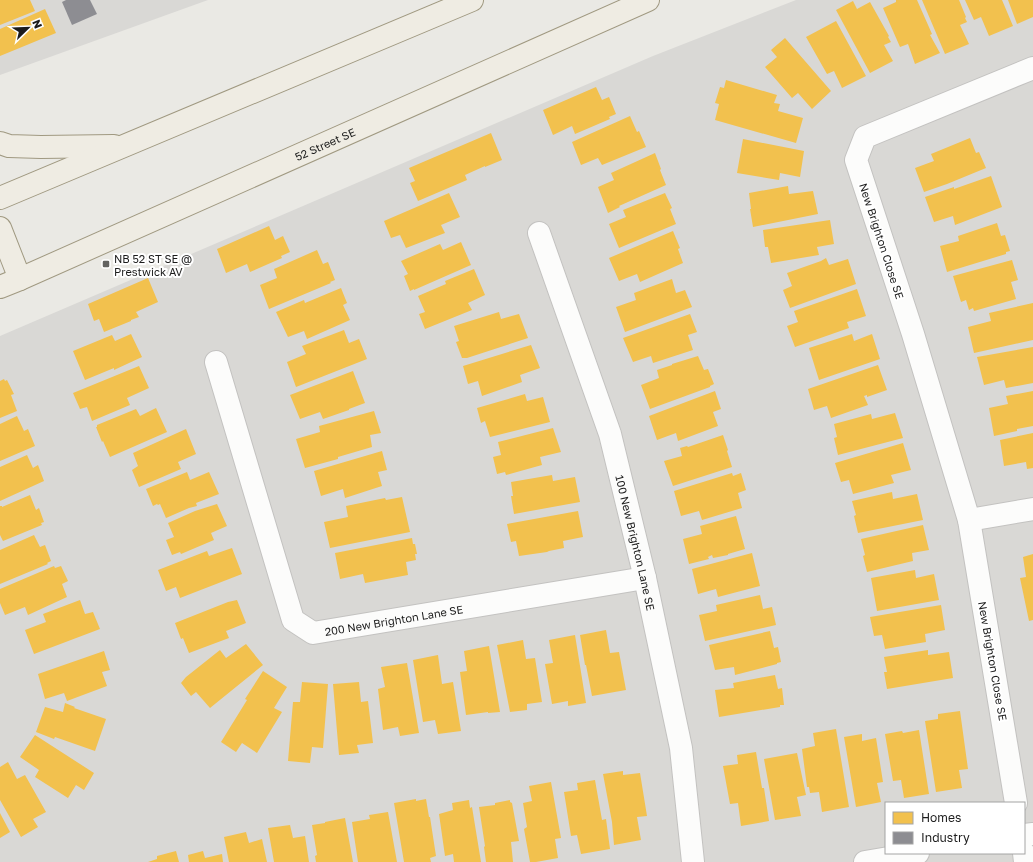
<svg xmlns="http://www.w3.org/2000/svg" width="1033" height="862" font-family="'Golos Text',sans-serif">
<style>
.residential{fill:#d9d8d5;fill-rule:evenodd}
.homes{fill:#f2c14e}
.industry{fill:#8d8d92}
.lines{fill:none;stroke-linecap:round;stroke-linejoin:round}
.minor-casing{stroke:#c3c2c0;stroke-width:24}
.major-casing{stroke:#a09981;stroke-width:24}
.minor{stroke:#fcfcfb;stroke-width:22}
.major{stroke:#efece3;stroke-width:22}
.poi-dot{fill:#646462;stroke:#fff;stroke-width:1.5}
.labels{text-anchor:middle;dominant-baseline:central;stroke-width:4;stroke-linejoin:round;paint-order:stroke}
.street-label{font-size:11px;fill:#1c1c1c;stroke:#fff}
.poi-label{font-size:11px;fill:#1c1c1c;stroke:#fff;text-anchor:start}
</style>
<rect width="100%" height="100%" fill="#eae9e4"/>
<g class="residential">
<path d="M0,0H208L0,75Z"/>
<path d="M796,0H1033V862H0V336L653,56ZM886,803H1024V853H886Z"/>
</g>
<g class="homes">
<path d="M0,0H30L35,11L0,25Z"/>
<path d="M896,0H917L932,34L930,35L940,53L915,64L908,44L900,47L883,8L896,2Z"/>
<path d="M922,0H959L966,17L965,18L967,22L960,25L969,44L945,54Z"/>
<path d="M965,0H1002L1013,26L989,36L981,17L974,20Z"/>
<path d="M1008,0H1033V17L1017,24Z"/>
<path d="M853,1L857,9L870,2L889,36L888,37L891,42L884,45L893,61L870,73L836,10Z"/>
<path d="M45,9L56,33L0,56V29Z"/>
<path d="M836,21L866,76L842,88L834,71L827,74L806,37Z"/>
<path d="M785,38L831,91L812,109L798,93L792,98L765,67L777,57L771,50Z"/>
<path d="M726,80L777,95L774,103L780,104L778,111L803,118L796,143L715,120L719,104L715,103L720,87L724,88Z"/>
<path d="M596,87L602,100L609,97L616,114L609,117L610,119L575,134L572,126L553,135L543,110Z"/>
<path d="M630,116L637,132L639,131L646,147L602,165L598,158L581,165L572,142Z"/>
<path d="M491,133L502,160L485,167V166L465,175L467,180L418,201L410,183L415,181L409,168Z"/>
<path d="M970,138L976,153L979,152L986,168L947,184L924,192L915,168L934,161L931,154Z"/>
<path d="M743,139L804,151L800,177L780,173L779,180L737,173Z"/>
<path d="M655,153L661,169L660,170L666,185L619,206L620,207L608,213L598,187L614,180L611,173Z"/>
<path d="M991,176L1002,207L955,225L953,216L934,222L925,197L954,187V189Z"/>
<path d="M788,186L789,194L813,191L818,214L753,227L750,209H751L749,193Z"/>
<path d="M449,193L460,217L441,225L445,233L406,248L400,235L391,238L384,221Z"/>
<path d="M665,193L672,208L670,209L676,224L619,248L609,224L626,217L623,210Z"/>
<path d="M830,220L834,244L817,247L819,255L771,263L768,247H765L763,230Z"/>
<path d="M997,223L1001,236L1005,235L1010,251L1006,252V254L947,272L940,246L959,241L958,236Z"/>
<path d="M269,226L275,240L283,236L290,252L281,256L282,258L250,272L247,264L226,273L217,249Z"/>
<path d="M673,231L680,248L678,249L683,263L640,282L637,274L619,281L609,258Z"/>
<path d="M461,242L471,265L414,290V289L410,291L404,276L408,274L401,261L440,244L443,250Z"/>
<path d="M317,250L323,264L328,262L335,280L330,282L331,283L269,309L260,285L277,278L274,269Z"/>
<path d="M826,258L829,265L848,259L856,284L790,308L783,290L792,286L787,273L821,261Z"/>
<path d="M1012,260L1018,280L1011,282L1016,299L974,311L973,308L969,310L966,300L961,302L953,276Z"/>
<path d="M474,269L485,295L468,303L472,310L425,329L419,314L425,312L418,296L446,284L445,281Z"/>
<path d="M148,278L158,302L136,312L139,317L131,320V321L104,332L99,319L94,321L88,304Z"/>
<path d="M672,279L676,293L685,290L692,307L625,332L616,307L636,300L634,293Z"/>
<path d="M341,288L347,303L343,305L350,320L307,339L304,331L288,337L276,312L304,300L305,303Z"/>
<path d="M857,289L866,316L847,322L849,328L795,347L787,326L798,322L794,311Z"/>
<path d="M1033,303V340L974,353L968,327L991,321L989,313Z"/>
<path d="M499,312L501,319L519,314L528,338L467,358H462L456,342L459,341L454,326Z"/>
<path d="M690,314L697,332L688,335L693,350L653,363L651,356L633,362L623,338Z"/>
<path d="M344,330L349,343L359,339L367,359L296,387L287,362L306,354L302,346Z"/>
<path d="M131,334L142,357L114,370V368L85,380L73,351L112,335L115,341Z"/>
<path d="M852,334L854,341L872,334L880,359L819,380L809,348Z"/>
<path d="M531,345L540,368L520,375L522,382L482,396L478,381L468,384L463,366Z"/>
<path d="M1033,347V383L1006,388L1004,380L984,385L977,357Z"/>
<path d="M698,356L704,370L708,369L714,384L710,386V387L650,409L641,385L659,378L657,370L672,365V364Z"/>
<path d="M878,365L887,390L867,397V395L864,396L868,405L831,418L827,406L814,410L808,389Z"/>
<path d="M139,366L149,388L127,398L130,405L92,421L87,407L80,409L73,393Z"/>
<path d="M353,371L365,403L349,409V410L323,419L320,412L300,419L290,395Z"/>
<path d="M4,379L5,381L7,380L14,394L11,395L17,411L0,418V381Z"/>
<path d="M715,391L721,409L713,412L718,426L678,441L676,433L657,440L649,416Z"/>
<path d="M1033,391V426L1017,429V431L994,436L989,408L1008,404L1006,396Z"/>
<path d="M525,394L527,401L543,397L550,422L490,437L485,421L481,423L477,408Z"/>
<path d="M156,408L167,432L110,457L103,441L102,442L96,427H97V425L136,409L140,416Z"/>
<path d="M374,411L381,433L370,435L372,447L338,457V459L305,468L296,439L320,432L319,426Z"/>
<path d="M895,413L903,438L838,455L834,438L837,437L834,424L871,414L872,419Z"/>
<path d="M17,416L24,431L28,429L35,446L0,461V424Z"/>
<path d="M553,428L561,452L540,457L542,465L506,475L505,472L497,474L493,457L501,455L498,442Z"/>
<path d="M186,429L196,454L178,462L181,469L139,487L132,470L138,466L133,453Z"/>
<path d="M1033,433V468L1027,469L1026,462L1004,466L1000,440Z"/>
<path d="M723,435L728,450L727,451L732,467L673,486L664,461L682,456L680,448L687,446L688,447Z"/>
<path d="M903,443L911,470L891,475L894,483L853,494L849,480L841,482L835,463Z"/>
<path d="M382,451L387,470L378,472L382,486L345,498L343,489L321,496L314,471Z"/>
<path d="M27,455L33,468L38,465L44,481L0,501V467Z"/>
<path d="M187,472L190,480L209,472L219,494L196,503L197,506L189,508L166,518L160,504L158,505L157,504L153,506L146,489Z"/>
<path d="M732,473L733,476L741,473L746,490L738,493L742,508L702,520L699,511L681,516L674,491Z"/>
<path d="M552,475L553,481L575,477L580,502L514,514L511,496H513L511,482Z"/>
<path d="M892,492L893,499L917,494L923,520L858,533L854,516L856,515L852,501Z"/>
<path d="M30,495L36,510L39,508L44,522L41,523L42,525L3,541L0,535V506H2V507Z"/>
<path d="M402,497L410,532L330,548L324,522L348,517L346,506L385,498L386,500Z"/>
<path d="M217,504L227,526L211,533L214,540L181,554L180,552L172,555L166,540L174,537L168,523L195,511Z"/>
<path d="M578,511L583,537L563,541L564,548L549,551L547,552L519,556L516,541L511,542L507,524Z"/>
<path d="M736,516L745,549L728,554V555L713,558L712,555L708,557L709,559L689,564L683,539L702,534L700,526Z"/>
<path d="M923,525L929,550L912,553L913,561L867,572L863,556L865,555L861,539Z"/>
<path d="M34,535L40,547L45,545L51,561L47,563L48,564L0,584V550Z"/>
<path d="M412,538L413,544H415L417,554H415L416,560L406,562L408,575L365,583L363,574L340,579L335,553Z"/>
<path d="M232,548L242,574L180,598L176,587L166,591L158,570L207,551L209,556Z"/>
<path d="M752,553L760,586L718,597L716,589L698,594L692,569Z"/>
<path d="M1033,554V620L1029,621L1020,578L1026,577L1023,557Z"/>
<path d="M54,566L55,568L61,566L68,581L62,584L67,597L28,615L25,607L5,615L0,603V589Z"/>
<path d="M915,570L916,578L934,574L939,600L877,611L871,578Z"/>
<path d="M760,595L763,609L772,607L776,625L705,641L699,615L717,611L716,605Z"/>
<path d="M80,600L85,614L93,612L100,629L34,654L25,630L46,622L43,614Z"/>
<path d="M237,600L246,623L226,631L229,638L189,653L183,638L181,639L175,623L228,602Z"/>
<path d="M941,605L945,630L925,634L926,642L885,649L882,635L874,636L870,617Z"/>
<path d="M606,630L610,653L619,652L626,690L592,696L586,665H585L580,635Z"/>
<path d="M770,631L774,648L778,647L781,662L777,663V664L735,675L734,667L715,670L709,645Z"/>
<path d="M575,635L586,703L568,706V701L552,704L545,664L553,663L549,640Z"/>
<path d="M523,640L526,659L535,658L542,702L527,704V710L510,712L497,645Z"/>
<path d="M246,644L263,665L210,708L196,692L191,696L181,683L186,677L220,650L226,658Z"/>
<path d="M489,646L500,712L488,713V712L466,715L460,672L467,671L464,651Z"/>
<path d="M928,650V655L949,652L953,678L887,689L884,672H887L884,657Z"/>
<path d="M104,651L110,670L102,672L107,686L67,701L64,693L45,699L38,674Z"/>
<path d="M438,655L442,684L453,682L461,731L438,734L435,720L423,722L413,660Z"/>
<path d="M407,663L419,733L400,736L398,727L383,730L378,689L385,687L381,667Z"/>
<path d="M263,671L287,687L274,708L282,712L257,753L242,743L236,752L221,742L247,700L245,699Z"/>
<path d="M775,675L778,689L782,688L784,705H780V707L719,717L715,690L734,688L733,683Z"/>
<path d="M302,682L328,684L323,748L312,747L310,763L288,761L293,702H300Z"/>
<path d="M359,682L361,702L368,701L373,743L357,745L359,753L339,755L333,684Z"/>
<path d="M65,703L75,707L74,708L106,719L95,751L55,737L54,739L36,732L45,707L63,712Z"/>
<path d="M960,711L968,769L959,770L962,788L936,792L925,721L938,719V714Z"/>
<path d="M836,729L849,807L822,812L819,792L810,793L809,787H807L802,749L815,746L813,733Z"/>
<path d="M919,730L929,794L904,798L901,780L893,781L885,734L902,731L903,733Z"/>
<path d="M862,734V741L876,738L883,782L877,783L881,802L856,807L844,737Z"/>
<path d="M35,735L94,773L84,790L76,785L68,798L35,777L39,770L20,757Z"/>
<path d="M756,752L762,788H764L769,821L741,826L738,803L730,804L723,766L738,764L737,755Z"/>
<path d="M797,753L806,795L797,797L801,816L775,820L764,759Z"/>
<path d="M8,762L17,779L25,775L46,812L33,819L38,827L21,837L0,800V767Z"/>
<path d="M623,771V775L640,773L647,816L637,817L641,840L614,845L612,822L603,774Z"/>
<path d="M595,780L602,820L606,819L610,849L581,854L577,835L571,836L564,792L578,790L577,783Z"/>
<path d="M551,782L561,838L555,839L558,858L536,862H530L524,829L527,827L523,803L532,801L529,786Z"/>
<path d="M416,799V801L426,799L429,817H430L436,856L430,858L431,862H404L394,803Z"/>
<path d="M469,800L470,808L472,807L481,862H454L453,854L445,856L439,814L453,810L452,803Z"/>
<path d="M510,800V802L512,803L519,841L511,842L513,862H486L484,847L485,846L479,807L495,805V803Z"/>
<path d="M388,812L397,862H358L352,822L370,819L369,815Z"/>
<path d="M0,813L10,832L0,838Z"/>
<path d="M345,818L353,862H316L315,856L317,855L312,825L325,823V822Z"/>
<path d="M290,825L293,838L305,836L309,862H274L268,828Z"/>
<path d="M246,832L249,843L262,839L267,862H229L224,837Z"/>
<path d="M176,851L179,862H148L157,859V856Z"/>
<path d="M203,851L205,858L222,854L223,862H189L188,855Z"/>
</g>
<path class="industry" d="M66,0H90L97,14L72,25L62,2Z"/>
<g class="lines">
<g class="minor-casing">
<g id="minor">
<path id="s1" d="M539,233L610,434L645,578L681,748L693,862"/>
<path id="s2" d="M216,362L293,620L313,633L645,578"/>
<path d="M969,520L1033,509"/>
<path d="M1016,803L969,520L913,334L856,160L865,137L1033,68"/>
<path d="M1024,835L1033,834"/>
<path d="M1024,853L1025,862"/>
<path d="M865,862L918,853"/>
</g>
</g>
<g class="major-casing">
<g id="major">
<path d="M0,143L9,146L41,147L114,146"/>
<path d="M0,198L472,0"/>
<path d="M0,228L20,279"/>
<path id="s3" d="M0,287L20,279L648,0"/>
</g>
</g>
<use href="#minor" class="minor"/>
<use href="#major" class="major"/>
</g>
<rect class="poi-dot" x="102" y="260" width="8" height="8" rx="2"/>
<g class="labels">
<g class="street-label">
<text stroke="none"><textPath href="#s3" startOffset="355">52 Street SE</textPath></text>
<text transform="translate(882 241) rotate(72)">New Brighton Close SE</text>
<text stroke="none"><textPath href="#s1" startOffset="325">100 New Brighton Lane SE</textPath></text>
<text stroke="none"><textPath href="#s2" startOffset="375">200 New Brighton Lane SE</textPath></text>
<text transform="translate(993 661) rotate(80)">New Brighton Close SE</text>
</g>
<g class="poi-label">
<text x="114" y="258">NB 52 ST SE @<tspan x="114" dy="13">Prestwick AV</tspan></text>
</g>
</g>
<rect x="885" y="802" width="140" height="52" fill="#ffffff" stroke="#a4a4a4"/>
<rect x="893" y="812" width="20" height="12" fill="#f2c14e" stroke="#a4a4a4"/>
<text x="921" y="822" font-size="12" fill="#1c1c1c">Homes</text>
<rect x="893" y="832" width="20" height="12" fill="#8d8d92" stroke="#a4a4a4"/>
<text x="921" y="842" font-size="12" fill="#1c1c1c">Industry</text>
<g transform="translate(28 28) rotate(67)" stroke="#ffffff" stroke-width="3" paint-order="stroke">
<path d="M0-3L7 15L0 10L-7 15Z" fill="#1c1c1c"/>
<text y="-6" font-size="11" font-weight="bold" text-anchor="middle" fill="#1c1c1c">N</text>
</g>
</svg>
